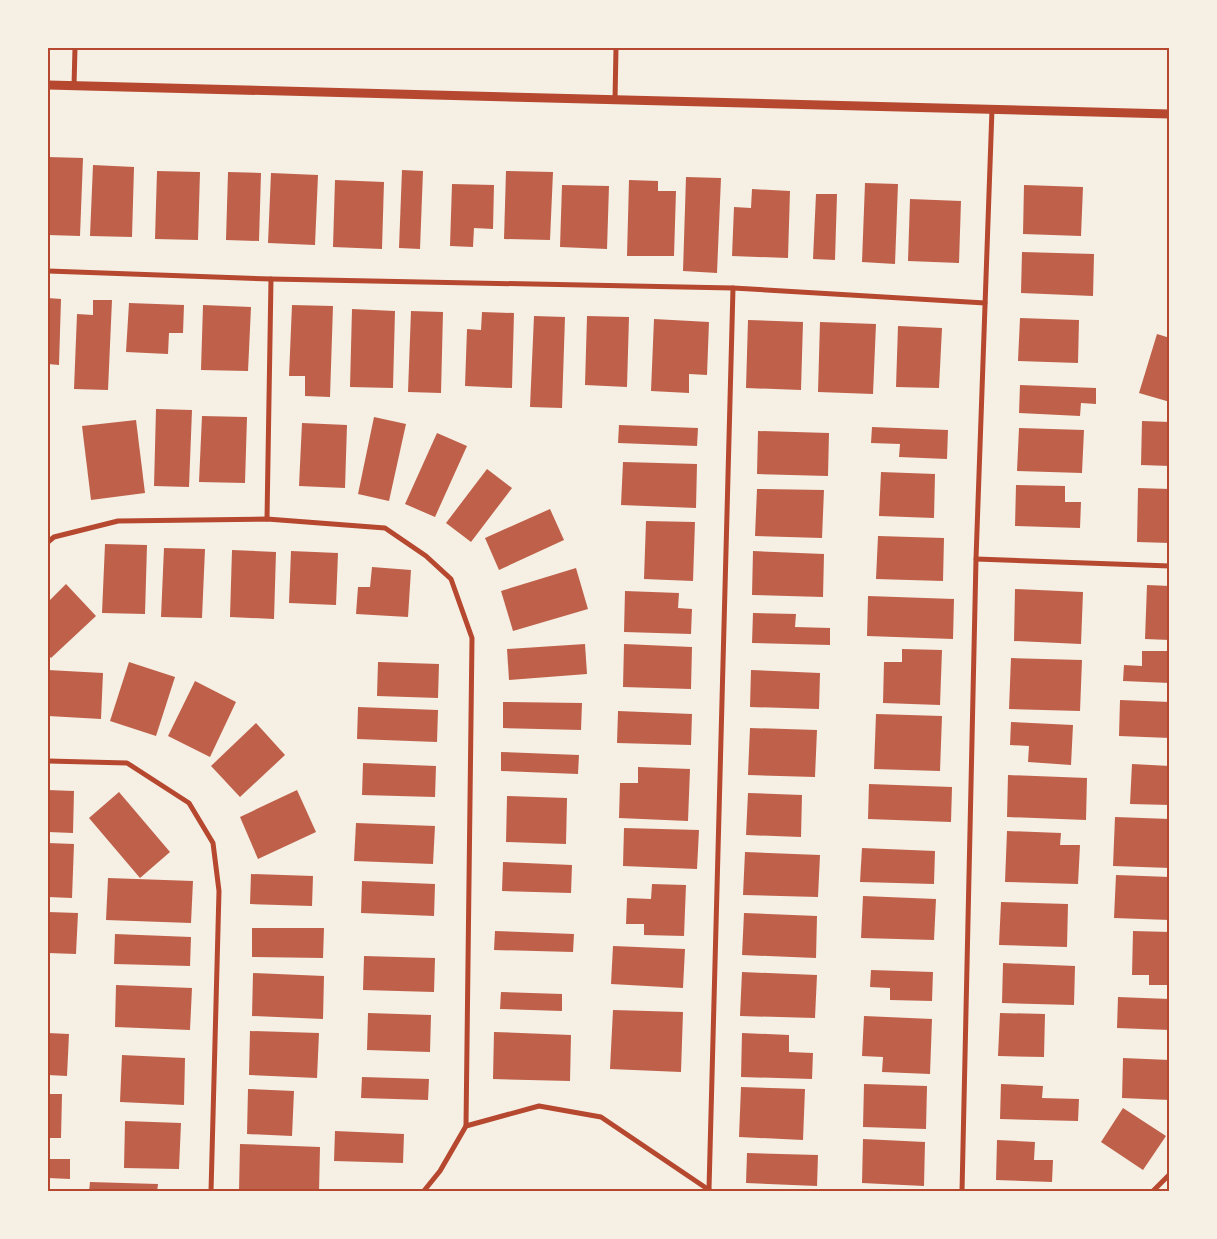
<svg xmlns="http://www.w3.org/2000/svg" width="1217" height="1239" font-family="Overpass,sans-serif">
<style>
.building{fill:#bf614a}
.lines{fill:none;stroke-linecap:round;stroke-linejoin:round}
.minor{stroke:#b5482f;stroke-width:5}
.tertiary{stroke:#b5482f;stroke-width:9}
.neatline{fill:none;stroke:#b5482f;stroke-width:2}
</style>
<rect width="100%" height="100%" fill="#f6efe4"/>
<g class="building">
<path d="M48,157L83,158L80,236L48,235Z"/>
<path d="M93,165L134,167L132,237L90,236Z"/>
<path d="M402,170L423,171L420,249L399,248Z"/>
<path d="M157,171L200,172L198,240L155,239Z"/>
<path d="M506,171L553,172L550,240L504,239Z"/>
<path d="M228,172L261,173L259,241L226,240Z"/>
<path d="M271,173L318,175L315,245L268,243Z"/>
<path d="M686,177L721,178L717,273L683,271Z"/>
<path d="M335,180L384,182L382,249L333,247Z"/>
<path d="M629,180L658,181V191H676L674,256H627Z"/>
<path d="M865,183L898,184L895,264L862,262Z"/>
<path d="M452,184L494,185L493,229L474,228L473,247L450,246Z"/>
<path d="M562,185L609,186L607,249L560,247Z"/>
<path d="M1024,185L1083,187L1081,236L1023,234Z"/>
<path d="M752,189L790,191L788,258L732,256L734,207L751,208Z"/>
<path d="M816,194H837L835,260L813,259Z"/>
<path d="M910,199L961,201L959,263L908,261Z"/>
<path d="M1022,252L1094,254L1093,296L1021,293Z"/>
<path d="M48,298L61,299L59,365L48,364Z"/>
<path d="M93,300H112L108,390L74,389L77,314L93,315Z"/>
<path d="M129,303L184,305L183,333H169L168,354L126,352Z"/>
<path d="M203,305L251,307L248,371L201,370Z"/>
<path d="M292,305L333,306L330,397L305,396V376H289Z"/>
<path d="M352,309L395,311L393,388L350,387Z"/>
<path d="M411,311L443,312L441,393L408,392Z"/>
<path d="M482,312L514,313L512,388L465,386L467,329L481,330Z"/>
<path d="M534,316L565,317L562,408L530,407Z"/>
<path d="M587,316L629,317L627,387L585,385Z"/>
<path d="M1020,318L1079,320L1078,363L1018,361Z"/>
<path d="M654,319L709,322L707,375L689,374V393L651,391Z"/>
<path d="M748,320L803,322L801,390L746,388Z"/>
<path d="M820,322L876,324L873,394L818,392Z"/>
<path d="M898,326L942,328L939,388L896,387Z"/>
<path d="M1157,334L1170,338V402L1139,393Z"/>
<path d="M1020,385L1096,388V404L1081,403L1080,416L1019,413Z"/>
<path d="M156,409L192,410L189,487L154,486Z"/>
<path d="M202,416L247,417L245,483L199,482Z"/>
<path d="M374,417L406,424L389,501L358,494Z"/>
<path d="M136,420L145,493L91,500L82,426Z"/>
<path d="M1142,421L1170,422V466L1141,465Z"/>
<path d="M302,423L347,425L345,488L299,486Z"/>
<path d="M619,425L698,428L697,446L618,443Z"/>
<path d="M872,427L948,430L947,459L899,457L900,444L871,443Z"/>
<path d="M1019,428L1084,430L1082,473L1017,471Z"/>
<path d="M758,431L829,433L828,476L757,474Z"/>
<path d="M437,433L467,446L435,517L405,504Z"/>
<path d="M623,462L697,464L696,508L621,505Z"/>
<path d="M487,469L512,488L471,542L446,523Z"/>
<path d="M881,472L935,474L934,518L879,516Z"/>
<path d="M1016,485L1065,486V502H1081L1080,528L1015,526Z"/>
<path d="M1138,488L1170,489V543L1137,542Z"/>
<path d="M757,489L824,490L822,538L755,536Z"/>
<path d="M550,509L564,540L499,570L485,538Z"/>
<path d="M646,521L695,522L693,581L644,579Z"/>
<path d="M878,536L944,538L943,581L876,579Z"/>
<path d="M105,544L147,545L145,614L102,613Z"/>
<path d="M164,548L205,549L202,618L161,617Z"/>
<path d="M232,550L276,552L274,619L230,617Z"/>
<path d="M291,551L338,553L336,605L289,603Z"/>
<path d="M753,551L824,554L823,597L752,595Z"/>
<path d="M372,567L411,570L408,617L356,614L358,587H370Z"/>
<path d="M576,568L588,609L513,631L501,591Z"/>
<path d="M66,584L96,616L51,658L48,655V602Z"/>
<path d="M1147,585L1170,586V640L1145,639Z"/>
<path d="M1015,589L1083,592L1081,644L1014,641Z"/>
<path d="M625,591L679,593L678,608L692,609L691,634L624,632Z"/>
<path d="M868,596L954,599L953,639L867,636Z"/>
<path d="M753,613L796,614L795,627L830,628V645L752,643Z"/>
<path d="M585,644L587,674L509,680L507,649Z"/>
<path d="M624,644L692,647L691,689L623,687Z"/>
<path d="M902,649L942,650L940,705L883,703L884,662H902Z"/>
<path d="M1142,651H1170V683L1123,681L1124,665L1142,666Z"/>
<path d="M1011,658L1082,660L1080,711L1009,709Z"/>
<path d="M129,662L175,677L156,736L110,721Z"/>
<path d="M378,662L439,664L438,698L377,696Z"/>
<path d="M48,670L103,673L101,719L48,716Z"/>
<path d="M751,670L820,673L819,709L750,707Z"/>
<path d="M195,681L236,702L210,757L168,736Z"/>
<path d="M1120,700L1170,702V738L1119,736Z"/>
<path d="M503,702L582,703L581,730L503,728Z"/>
<path d="M358,707L438,710L437,742L357,739Z"/>
<path d="M618,711L692,714L691,745L617,743Z"/>
<path d="M876,714L942,716L940,771L874,769Z"/>
<path d="M1011,722L1073,725L1071,765L1028,762L1029,746L1010,745Z"/>
<path d="M256,723L285,755L240,797L211,766Z"/>
<path d="M750,728L817,730L815,777L748,775Z"/>
<path d="M501,752L579,755L578,774L501,771Z"/>
<path d="M363,763L436,766L435,797L362,795Z"/>
<path d="M1132,764L1170,766V805L1130,804Z"/>
<path d="M638,767L690,769L688,821L619,818L620,783H638Z"/>
<path d="M1008,775L1087,778L1086,820L1007,817Z"/>
<path d="M869,784L952,787L951,822L868,819Z"/>
<path d="M48,790L74,791L73,833L48,832Z"/>
<path d="M297,790L316,832L258,859L240,817Z"/>
<path d="M119,792L170,852L140,878L89,818Z"/>
<path d="M748,793L802,795L801,837L746,835Z"/>
<path d="M507,796L567,798L566,844L506,842Z"/>
<path d="M1115,817L1170,819V868L1113,866Z"/>
<path d="M356,823L435,826L433,864L354,861Z"/>
<path d="M624,828L699,830L697,869L623,866Z"/>
<path d="M1007,831L1061,833L1060,845H1080L1078,884L1005,882Z"/>
<path d="M48,843L74,844L72,898L48,897Z"/>
<path d="M862,848L935,851L934,884L860,882Z"/>
<path d="M745,852L820,855L818,897L743,895Z"/>
<path d="M503,862L572,865L571,893L502,891Z"/>
<path d="M251,874L313,876L312,906L250,904Z"/>
<path d="M1116,875L1170,877V920L1114,918Z"/>
<path d="M108,878L193,881L191,923L106,920Z"/>
<path d="M362,881L435,884L434,916L361,913Z"/>
<path d="M652,884L686,885L684,936L644,935V924H626L627,898L651,899Z"/>
<path d="M863,896L936,899L934,940L861,938Z"/>
<path d="M1001,902L1068,904L1067,947L999,945Z"/>
<path d="M48,912L78,913L76,954L48,953Z"/>
<path d="M744,913L817,916L816,958L742,955Z"/>
<path d="M252,928H324L323,958L252,957Z"/>
<path d="M495,931L574,934L573,952L494,950Z"/>
<path d="M1133,931L1170,932V985H1149V975H1132Z"/>
<path d="M115,934L191,937L190,966L114,964Z"/>
<path d="M613,946L685,949L683,988L611,984Z"/>
<path d="M364,956L435,958L434,992L363,990Z"/>
<path d="M1003,963L1075,966L1074,1005L1002,1003Z"/>
<path d="M871,970L933,972L932,1001L890,1000V988L870,987Z"/>
<path d="M742,972L817,975L815,1018L740,1016Z"/>
<path d="M253,973L324,976L323,1019L252,1016Z"/>
<path d="M116,985L192,988L190,1030L115,1027Z"/>
<path d="M501,992L562,994V1011L500,1009Z"/>
<path d="M1118,997L1170,999V1030L1117,1028Z"/>
<path d="M613,1010L683,1012L681,1072L610,1069Z"/>
<path d="M368,1013L431,1015L430,1052L367,1050Z"/>
<path d="M1000,1013L1045,1014L1044,1057L998,1056Z"/>
<path d="M864,1016L932,1019L930,1074L882,1072L883,1057L862,1056Z"/>
<path d="M250,1031L319,1033L317,1078L249,1075Z"/>
<path d="M494,1032L571,1035L570,1081L493,1079Z"/>
<path d="M48,1033L69,1034L67,1076L48,1075Z"/>
<path d="M742,1033L789,1035V1052L813,1053L812,1079L741,1077Z"/>
<path d="M122,1055L185,1058L184,1105L120,1102Z"/>
<path d="M1123,1058L1170,1060V1100L1122,1098Z"/>
<path d="M362,1077L429,1079L428,1100L361,1098Z"/>
<path d="M864,1084L927,1086L926,1129L863,1127Z"/>
<path d="M1001,1084L1043,1086L1042,1098L1079,1099L1078,1121L1000,1119Z"/>
<path d="M741,1087L805,1089L803,1140L739,1137Z"/>
<path d="M248,1089L294,1091L292,1136L247,1134Z"/>
<path d="M48,1094H62L61,1138H48Z"/>
<path d="M1123,1108L1166,1136L1143,1170L1101,1142Z"/>
<path d="M125,1121L181,1123L179,1169L124,1168Z"/>
<path d="M335,1131L404,1134L403,1163L334,1161Z"/>
<path d="M863,1139L925,1142L924,1186L862,1183Z"/>
<path d="M997,1140L1035,1142L1034,1160H1053L1052,1182L996,1180Z"/>
<path d="M240,1144L320,1147L319,1192H239Z"/>
<path d="M747,1153L818,1155L817,1186L746,1183Z"/>
<path d="M48,1159H70V1179L48,1178Z"/>
<path d="M90,1182L158,1184L157,1192H89Z"/>
</g>
<g class="lines">
<g class="minor">
<path d="M74,86L75,48"/>
<path d="M615,100L616,48"/>
<path d="M48,271L271,279L733,288L985,303"/>
<path d="M267,519L271,279"/>
<path d="M48,542L54,537L118,521L267,519L385,528L426,556L451,579L472,638L466,1126"/>
<path d="M976,559L1170,566"/>
<path d="M48,761L127,763L189,803L213,843L219,891L211,1192"/>
<path d="M709,1189L733,288"/>
<path d="M423,1192L440,1171L466,1126L539,1106L601,1117L712,1192"/>
<path d="M962,1192L976,559L992,109"/>
<path d="M1152,1192L1170,1174"/>
</g>
<path class="tertiary" d="M48,85L1170,114"/>
</g>
<rect width="1217" height="1239" fill="none" stroke="#f6efe4" stroke-width="98"/>
<rect x="49" y="49" width="1119" height="1141" class="neatline"/>
</svg>
